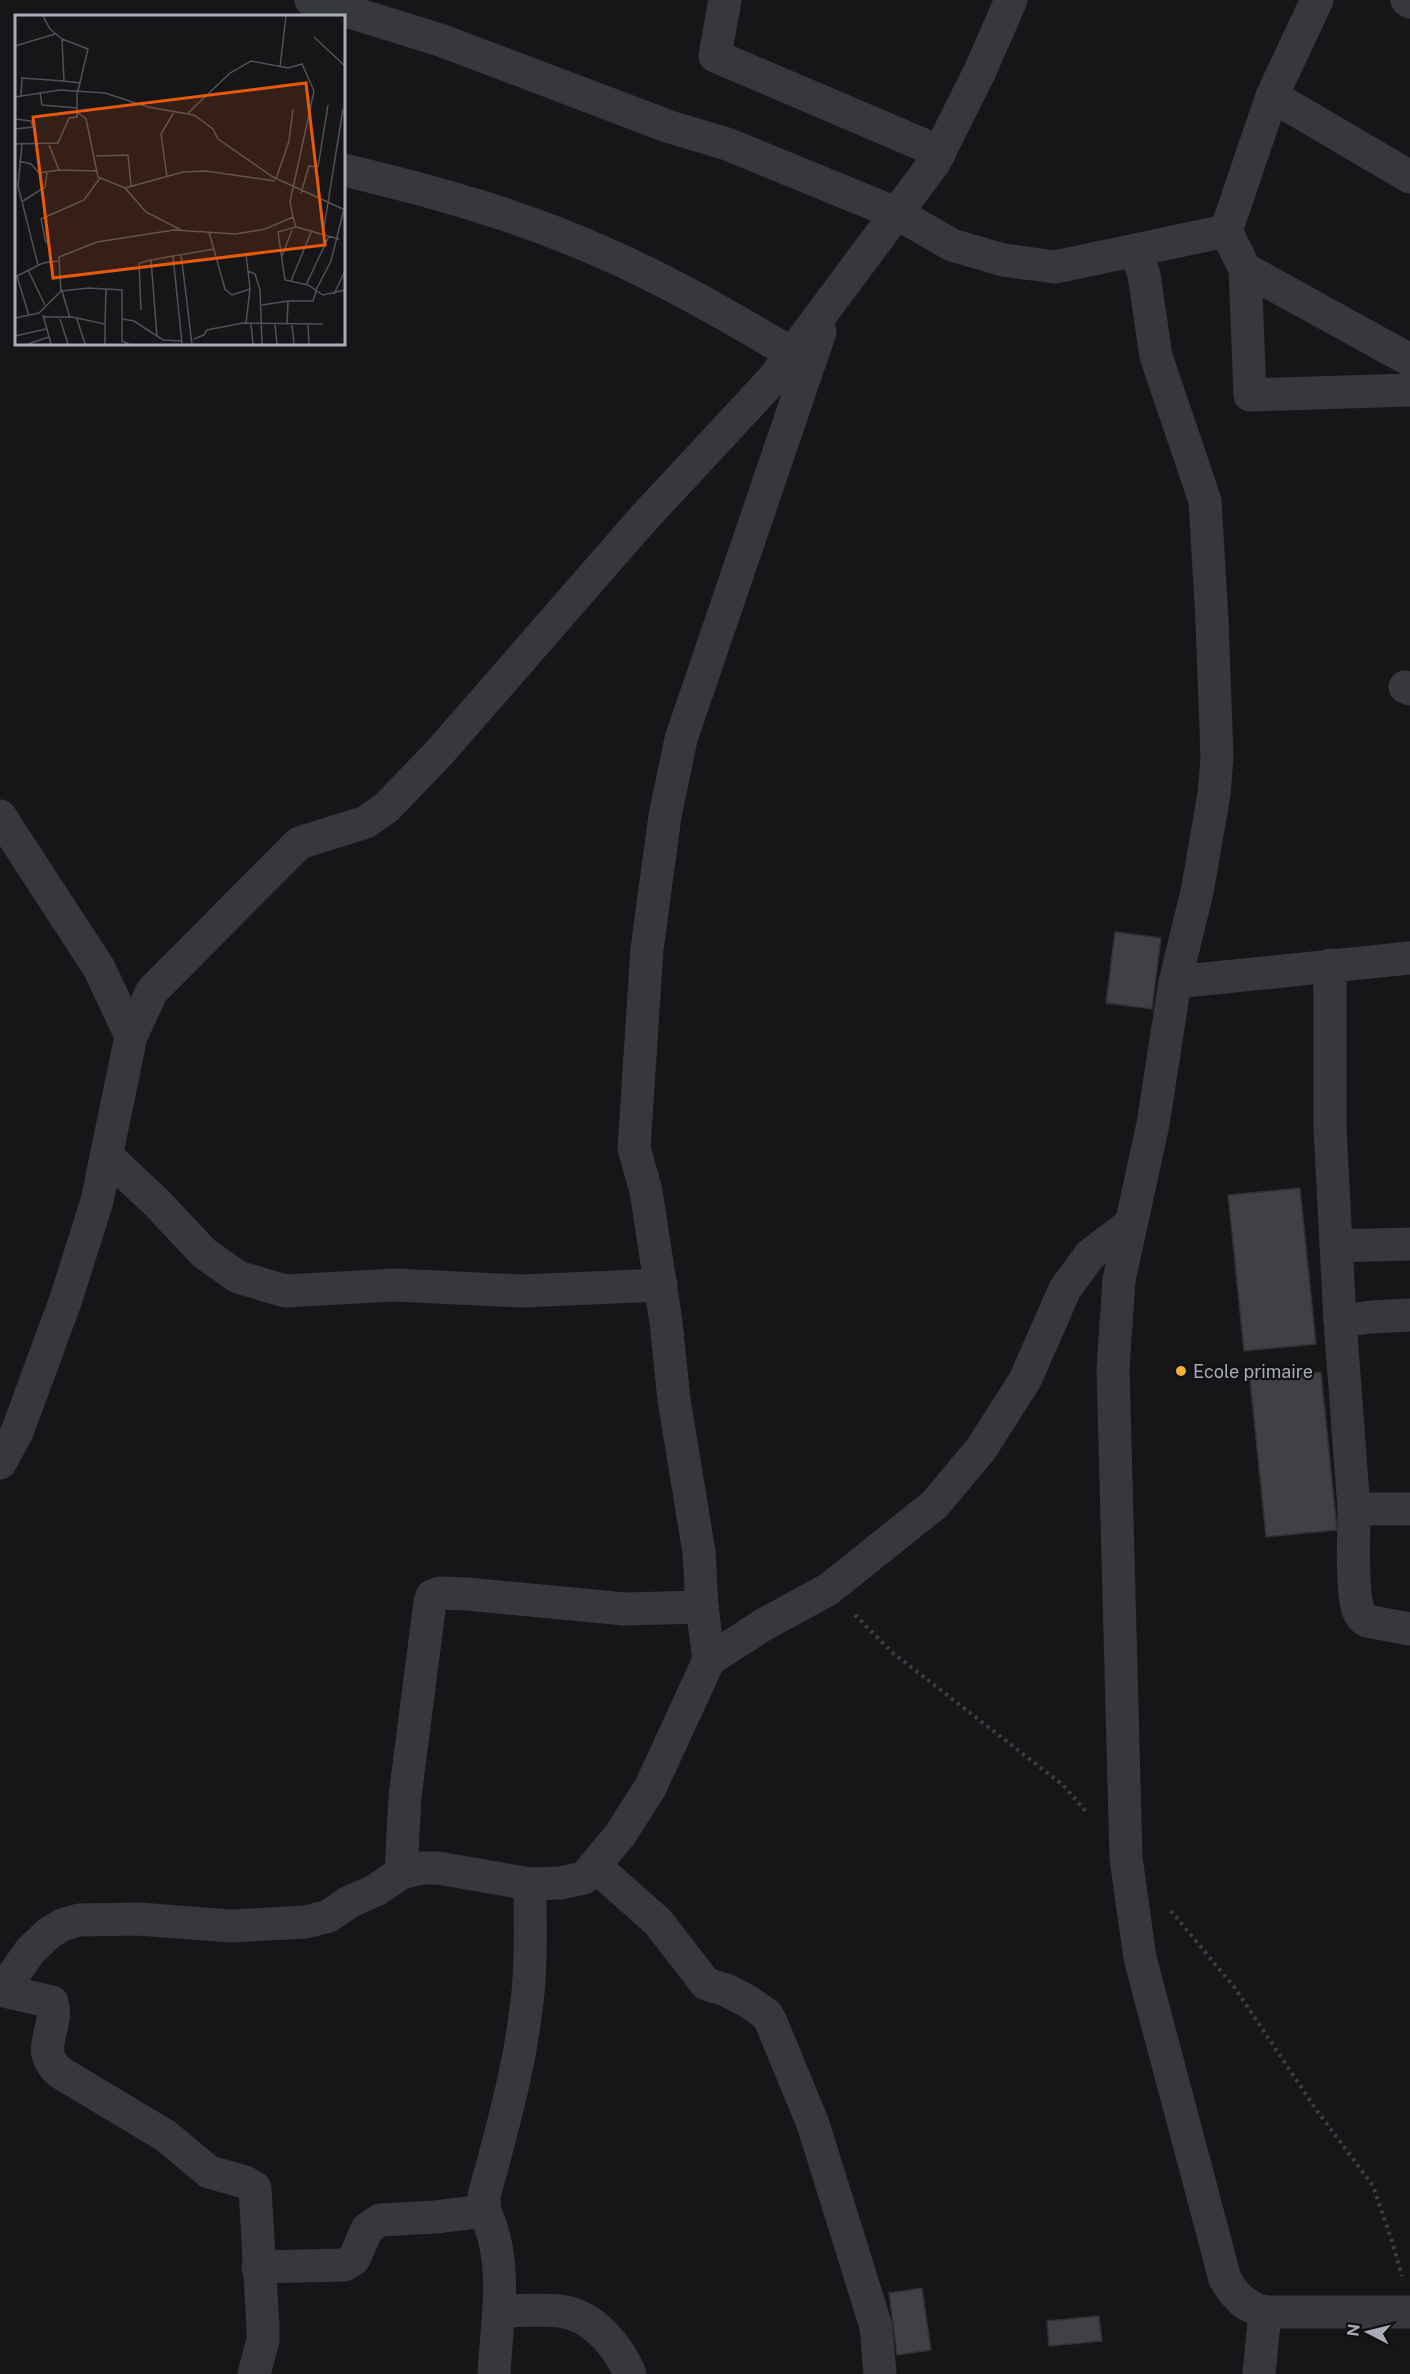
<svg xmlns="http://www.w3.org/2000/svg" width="1410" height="2374" font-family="'Public Sans',sans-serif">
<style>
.building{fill:#404145;stroke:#303034;stroke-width:1.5}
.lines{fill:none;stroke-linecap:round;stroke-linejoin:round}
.path{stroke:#3d3f44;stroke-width:4;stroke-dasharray:3 4.5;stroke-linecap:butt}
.minor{stroke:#37383d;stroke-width:33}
.poi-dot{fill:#f2b134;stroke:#111113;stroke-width:2}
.labels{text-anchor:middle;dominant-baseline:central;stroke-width:4.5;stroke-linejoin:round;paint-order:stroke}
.poi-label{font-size:18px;fill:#a8adb8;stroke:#111113;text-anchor:start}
.inset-road{fill:none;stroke:#505258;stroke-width:1.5}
.view{fill:#e8590c;fill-opacity:0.15;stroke:#e8590c;stroke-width:3}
.inset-edge{fill:none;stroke:#a8adb8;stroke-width:3}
</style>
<rect width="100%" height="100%" fill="#161618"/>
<g class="building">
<path d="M1115,932L1161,938L1152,1009L1106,1003Z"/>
<path d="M1300,1188L1316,1344L1244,1351L1228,1195Z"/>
<path d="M1321,1372L1337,1530L1266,1537L1250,1379Z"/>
<path d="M922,2288L931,2350L897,2355L889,2293Z"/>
<path d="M1099,2316L1102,2341L1049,2346L1047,2321Z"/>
</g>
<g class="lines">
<g class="path">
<path d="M855,1615L893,1653L1063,1785L1088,1814"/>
<path d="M1171,1911L1235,1988L1315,2108L1373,2186L1392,2241L1402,2276"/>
</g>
<g class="minor">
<path d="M311,0L440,40L670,127L727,144L898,214L952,245L1003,260L1055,267L1136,250L1144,275L1156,356L1205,501L1212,620L1217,758L1214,794L1197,892L1175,982L1153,1124L1119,1280L1113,1368L1126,1858L1140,1958L1225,2279C1235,2296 1245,2307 1265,2312H1410"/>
<path d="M725,0L715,56L940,152"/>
<path d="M1407,0L1410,2"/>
<path d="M1272,96L1410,177"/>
<path d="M344,170C432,191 520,215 604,253C669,281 731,318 793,354"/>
<path d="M1226,231L1272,96L1317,0"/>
<path d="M1136,250L1226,231L1245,269L1250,395L1410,390"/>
<path d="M1245,269L1410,360"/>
<path d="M1405,687L1410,689"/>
<path d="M0,816L99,968L131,1036"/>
<path d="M1330,965V1128L1340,1321L1372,1317L1410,1315"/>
<path d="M1175,982L1410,958"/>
<path d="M107,1156L158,1204L204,1253L238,1277L285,1291L394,1285L522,1291L661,1285"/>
<path d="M1336,1246L1410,1244"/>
<path d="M1340,1321L1354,1509H1410"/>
<path d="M0,1463L17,1432L66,1299L97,1201L131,1036L152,991L299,843L366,822L386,808L439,753L642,520L773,379L934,163L980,71L1011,0"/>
<path d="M1354,1509C1354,1535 1351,1587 1358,1610C1360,1615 1362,1618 1367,1621L1410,1629"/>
<path d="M709,1660L702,1607L699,1552L674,1400L666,1322L646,1191L634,1148L647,949L665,816L681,739L820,332"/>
<path d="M595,1866L658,1922L706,1984L726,1990L749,2002L767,2015L771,2022L813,2124L869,2304L876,2327L880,2374"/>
<path d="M401,1873L405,1796L430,1602L432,1596L440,1593L467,1594L625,1609L702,1607"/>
<path d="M0,1990L52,2002C60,2029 32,2050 61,2073L166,2136L209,2172L245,2182L255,2188L263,2328V2340L254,2374"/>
<path d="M3,1990L30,1951L49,1933L62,1925L79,1920L138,1919L231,1926L306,1922L329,1916L349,1902L376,1890L401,1873L422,1868H438L530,1884L560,1883L584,1878L620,1835L650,1788L709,1660L763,1625L829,1589L935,1504L981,1449L1025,1380L1065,1289L1090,1255L1131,1224"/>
<path d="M485,2211C489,2221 493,2231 495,2242C505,2285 496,2331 494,2374"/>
<path d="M258,2267L344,2265L354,2259L367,2229L380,2220L435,2217L485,2211L484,2196C500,2137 517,2078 525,2017C532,1973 530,1928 530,1884"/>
<path d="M500,2311C519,2311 541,2309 560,2311C593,2315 618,2346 630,2374"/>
<path d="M1259,2374L1265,2312"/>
</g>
</g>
<circle class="poi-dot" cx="1181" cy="1371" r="6"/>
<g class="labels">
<g class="poi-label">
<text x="1193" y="1371">Ecole primaire</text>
</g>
</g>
<g transform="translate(15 15)">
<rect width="330" height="330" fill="#161618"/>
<path class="inset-road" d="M28,1L35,14L47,24L49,66L65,68M299,22L330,51M0,31L40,19M265,52L271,1M25,78L27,90L62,93M0,82L45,75L90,78L133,92L179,100L198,114L203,124L258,162L330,195M6,82L7,63L49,66M62,97L71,104L83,162L110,173L131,197L166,215M0,104L16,106L18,112L0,114M0,129L43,128L54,103L62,102V80L73,34L47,24M7,129L3,171L23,250M34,130L44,155L82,156M81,141L113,140L116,171M4,146L16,149L24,158L44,155M152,162L146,119L159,97M261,164L274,126L278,94M110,173L168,157L191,156L260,166M286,178L294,151L303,152L313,90M8,186L30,172L32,158M278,202L281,212L263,217L270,265L293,270L308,280L330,275M281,212L324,224M194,217L210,274L217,280L235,274L231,308M308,219L328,94M31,228L26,204L69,185L85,163M166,239L177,329M231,239L235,274M267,241L277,215M13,255L30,290M233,256L240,259L245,275L247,329M2,261L14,301M0,262L28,248L43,246M276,266L297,215M291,270L314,221M301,275L316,246L329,194M46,276L74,273L107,275V326L114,329M47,276L55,303M319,279L330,256M247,290L273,286M126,295L124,248L136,245M28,300L36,329M28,302H57L90,309V329M0,303L24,298L46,276L44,242L82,227L159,215L221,219L250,214L278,202L275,187L299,76L287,49L273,53L236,46L215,58L173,98M45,304L53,329M62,304L70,329M108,304L119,306L148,325L167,326M90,309L91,274M236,309L238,329M260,310L262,329M272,310L273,286H298L301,276M277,310L279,329M293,310L294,329M0,321L31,314M142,322L136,245L158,241M179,324L189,320L192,315L228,308L308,309M13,329L34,322M167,329L158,241L199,234"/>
<path class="view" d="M291,68L310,230L38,263L18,102Z"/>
<rect width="330" height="330" class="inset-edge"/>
</g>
<g transform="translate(1368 2332) rotate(277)" stroke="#111113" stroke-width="4.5" paint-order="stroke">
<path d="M0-4.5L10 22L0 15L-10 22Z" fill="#a8adb8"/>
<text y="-9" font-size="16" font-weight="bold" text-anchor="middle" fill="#a8adb8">N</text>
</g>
</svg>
